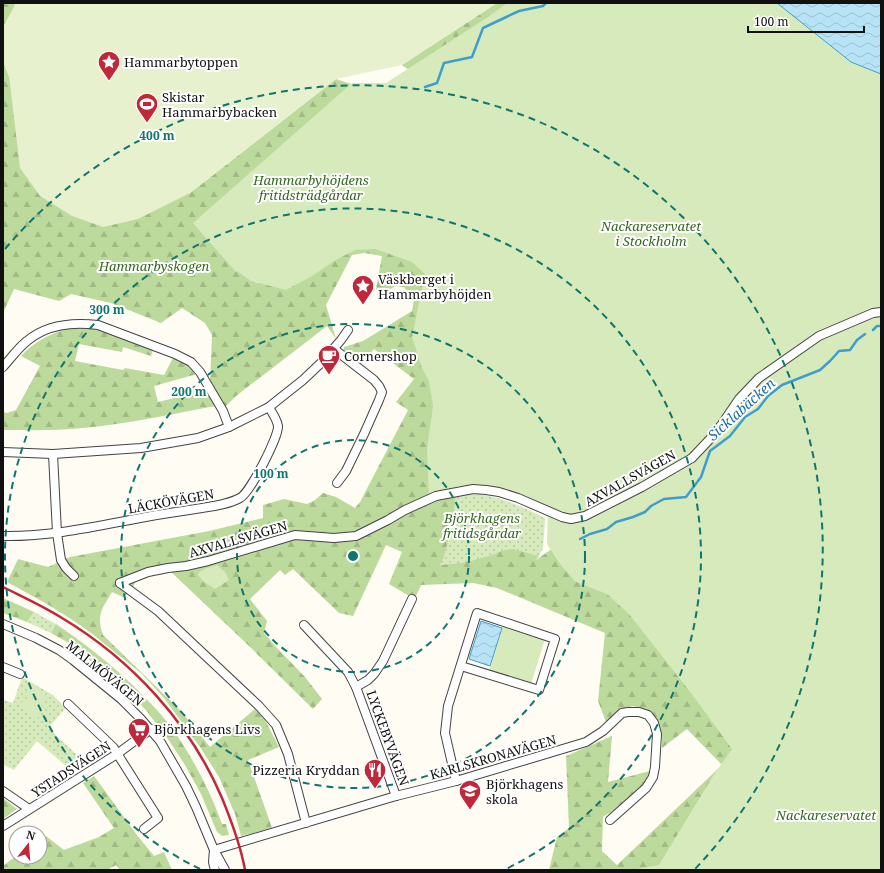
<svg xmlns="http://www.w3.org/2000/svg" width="884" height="873" font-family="'Noto Serif',serif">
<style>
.grass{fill:url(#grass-dots)}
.forest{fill:url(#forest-firs);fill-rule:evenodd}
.park{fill:#d7eabc}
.pitch{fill:#e7f1ce}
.water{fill:url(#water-waves);stroke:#3f9ecc}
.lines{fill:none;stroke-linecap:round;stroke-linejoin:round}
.stream{stroke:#3f9ecc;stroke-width:2.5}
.minor-casing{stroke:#434343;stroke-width:10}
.minor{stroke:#fff;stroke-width:8}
.rail{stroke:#c0283a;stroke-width:2.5}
.ring{fill:none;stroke:#0f766e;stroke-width:2;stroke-dasharray:7 5}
.labels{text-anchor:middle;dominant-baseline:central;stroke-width:4;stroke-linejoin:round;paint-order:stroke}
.poi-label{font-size:13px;fill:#101010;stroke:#fff;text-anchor:start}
.park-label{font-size:13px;font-style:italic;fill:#346820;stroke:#fff}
.street-label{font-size:13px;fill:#101010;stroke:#fff}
.water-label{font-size:14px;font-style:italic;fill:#1970a2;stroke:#fff}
.centre{fill:#0f766e;stroke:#fff;stroke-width:2}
.ring-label{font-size:12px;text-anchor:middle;font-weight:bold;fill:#0f766e;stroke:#fff;stroke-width:4;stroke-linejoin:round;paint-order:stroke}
</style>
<defs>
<pattern id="grass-dots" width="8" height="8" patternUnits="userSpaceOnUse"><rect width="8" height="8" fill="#d7eabc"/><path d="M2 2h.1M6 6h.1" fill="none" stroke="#b8c8a1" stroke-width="1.8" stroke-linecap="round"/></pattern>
<pattern id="forest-firs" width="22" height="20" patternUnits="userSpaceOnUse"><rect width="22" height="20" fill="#bcda9b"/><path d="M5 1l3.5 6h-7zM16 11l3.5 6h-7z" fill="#a1ba84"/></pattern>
<pattern id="water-waves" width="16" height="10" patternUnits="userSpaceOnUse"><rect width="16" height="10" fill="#b8e3f6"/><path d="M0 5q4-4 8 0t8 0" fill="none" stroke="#9dc2d2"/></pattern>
</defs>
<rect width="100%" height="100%" fill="#fffcf3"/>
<g class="grass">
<path d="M469,494C496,494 521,506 545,518V521L543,548L539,556L514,549L504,550L491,555L467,562L440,565C448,544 454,518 456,496Z"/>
<path d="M34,612L56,624L51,633L27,622Z"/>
<path d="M22,677L53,695L66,708L48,728L87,764L74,773L37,741L14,770L3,764V700L13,703Z"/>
</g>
<g class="forest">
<path d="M3,3H15C14,11 7,19 3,27Z"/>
<path d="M497,3H777L881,870H549L557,837L569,828L566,756L612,736L608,782L650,771L645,785L617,808L603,817L602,851L617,865L722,765L687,729L662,748V733L648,711L633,706L621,710L606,722L598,701L605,633L497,588L473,583L421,585L416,596L411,597L389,584L402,552L386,545L353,616L339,613L293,569L285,575L280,570L250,599L267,621L264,633L277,648L305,677L322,699L313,709L247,644L169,570L147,575L136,581L131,591L123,597L112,592C102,609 96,614 103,635L180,710L210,747L255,709L265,720L279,747L248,760L272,828L241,836L235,814L219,777L200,747L164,698L142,674L91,633L74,621L47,604L7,582L18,559L48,567L70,557L209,531L263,518V505L284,499L307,504L315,500L323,493L336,497L355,508L360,502L408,410L396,402L414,379L374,349L360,365L343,353L344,347L363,341L412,311L414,300L404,287L396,286L380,294L376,289L382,256L364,253L352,255L326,305L336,339L327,326L236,396L225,407L210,384L212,335L205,323L182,308L161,323L111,303L71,294L59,301L14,289L3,313V62L9,76L190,193L336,79L360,87L241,273L257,283L353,226L445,95L402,65ZM505,469L569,496L556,546L536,560L539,556L514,549L504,550L491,555L467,562L440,565C442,561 444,557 445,553C450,534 454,515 456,496L428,487Z"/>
<path d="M68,328C76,328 85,328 93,329C113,333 133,343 153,350L151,356L123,347L122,352L79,344L75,361L123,370L125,368L164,375L173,358L188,365L197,374L154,386L158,402L207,390L216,406C172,414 127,424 83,428C56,431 29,430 3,430V412L7,413L16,410L40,366L21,356C34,342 50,334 68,328Z"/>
<path d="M3,598L34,612L27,622L3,613Z"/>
<path d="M56,624C93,649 126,676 156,709C164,718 172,727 178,737C196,764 211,793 222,824H226L229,835L222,836L217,832L201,794L185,765L168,739L145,709L107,674L67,642L51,633Z"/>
<path d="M94,776L137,835L154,856L164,852L172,870H120L116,865L107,870H3V866L16,856L40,857V840L46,836L64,850L99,837L114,828L83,783Z"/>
<path d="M3,798L17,809L3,819Z"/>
</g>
<g class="park">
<path d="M507,3H881V870H631L659,865L713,776L732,749L691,693L629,614L607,594L574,581V580L560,564L547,544L548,511L500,487L459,486L429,496L427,449L433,406L429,382V381L422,368L412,337L425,274L412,262L375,249L355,250L334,261L312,276L286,290L251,281L237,271L236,272L193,223L352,83H386L488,17Z"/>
<path d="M217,565L225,572L229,580L215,589L203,581L198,575L199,572L207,568Z"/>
<path d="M503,626L545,639L531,684L489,671Z"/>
<path d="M35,688L47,695L37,720L20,703L28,698L29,691Z"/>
</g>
<path class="pitch" d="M15,3H497L402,65L336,79L190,193L138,219L103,227L72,216L40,196L20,168L9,76L3,62V27L8,18L14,7Z"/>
<g class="water">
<path d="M777,3H881V74L851,62Z"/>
<path d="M481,621L502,628L490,666L469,659Z"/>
</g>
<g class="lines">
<g class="stream">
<path d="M425,87L437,83L444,63L472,57L483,28L519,11L543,6L546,3"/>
<path d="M873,330L877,326H881"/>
<path d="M580,539L590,534L607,529L616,522L633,517L645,512L651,506L664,499L686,497L701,477L710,451L730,436L745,417L758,409L768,396L782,385L820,370L830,361L839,351L850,350L857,340L865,334"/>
</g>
<g class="minor-casing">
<g id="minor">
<path d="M334,349L374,380L379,386L382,392L379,400L364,434L346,471L337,483"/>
<path d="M3,367C11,358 18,348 27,341C47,324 72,322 98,325L175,354L191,362L200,372L223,411L229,427"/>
<path d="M3,452L53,454L141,448L198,438L229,427L269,407L303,380L322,362L341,340L348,330"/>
<path d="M53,454L57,533L61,560L66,568L74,576"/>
<path d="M3,536C57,537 109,523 163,514C176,512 189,510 202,508C215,506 229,504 240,498C250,493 279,436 278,426C277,419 272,413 269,407"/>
<path d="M120,583L148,572L168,568L186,566L208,561L295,535L334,538L356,536L388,520L405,510L436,496L473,489L486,490L499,492L518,498L562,517L571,519L585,516L642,487L692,458L710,439L722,424L739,399L759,378L819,336L873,313L881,312"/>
<path d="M120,583L158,611L259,706L276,725L288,754L306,823"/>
<path d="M3,624L36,638L59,650L73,660L121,699L141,719L160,741L186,786L196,807L214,850L225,870"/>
<path d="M304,625L348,672L356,687L396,796"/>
<path d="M3,667L20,674"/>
<path d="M356,687L368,680L374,674L383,661L412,599"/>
<path d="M68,704L113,747L158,818L144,829"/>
<path d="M456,781L445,733L448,706L477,613L555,639L539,690L461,666"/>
<path d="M3,791L29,809"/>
<path d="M3,826L117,754L151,729"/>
<path d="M214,850L396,796L456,781L586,742L603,731L622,713L628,712H639L648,715L654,723L657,734L655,767L653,777L646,788L610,820"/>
<path d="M214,850L213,862L215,870"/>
</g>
</g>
<use href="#minor" class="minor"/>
<path class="rail" d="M3,587C23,597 43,606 62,618C132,660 190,723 222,798C231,820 241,847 245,870"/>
</g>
<g class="ring">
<circle cx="353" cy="556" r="116"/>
<circle cx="353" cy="556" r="232"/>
<path d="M200 869A348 348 0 1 1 506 869"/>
<path d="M5 249A464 464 0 1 1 695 869"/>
</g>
<defs>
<g id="sight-pin" transform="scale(1.15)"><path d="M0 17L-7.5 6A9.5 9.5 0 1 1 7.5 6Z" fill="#c0283a" stroke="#fff"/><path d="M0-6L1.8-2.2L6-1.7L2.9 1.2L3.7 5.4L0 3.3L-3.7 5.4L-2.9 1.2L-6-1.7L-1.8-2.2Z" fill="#fff"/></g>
<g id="stadium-pin" transform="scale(1.15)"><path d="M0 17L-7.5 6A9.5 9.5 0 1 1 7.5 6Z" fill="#c0283a" stroke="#fff"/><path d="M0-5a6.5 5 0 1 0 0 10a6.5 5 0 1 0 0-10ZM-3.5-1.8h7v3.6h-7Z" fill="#fff"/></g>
<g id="cafe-pin" transform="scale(1.15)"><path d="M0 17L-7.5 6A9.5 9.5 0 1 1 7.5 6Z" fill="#c0283a" stroke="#fff"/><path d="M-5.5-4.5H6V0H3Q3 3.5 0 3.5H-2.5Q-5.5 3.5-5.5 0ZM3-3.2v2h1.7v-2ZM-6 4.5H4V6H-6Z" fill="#fff"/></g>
<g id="supermarket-pin" transform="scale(1.15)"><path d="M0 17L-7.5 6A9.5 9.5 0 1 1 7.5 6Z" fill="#c0283a" stroke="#fff"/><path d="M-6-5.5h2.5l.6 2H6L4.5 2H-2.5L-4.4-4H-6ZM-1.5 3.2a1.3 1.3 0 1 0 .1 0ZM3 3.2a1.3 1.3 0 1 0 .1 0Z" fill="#fff"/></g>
<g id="restaurant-pin" transform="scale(1.15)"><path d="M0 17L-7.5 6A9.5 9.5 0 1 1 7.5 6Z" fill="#c0283a" stroke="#fff"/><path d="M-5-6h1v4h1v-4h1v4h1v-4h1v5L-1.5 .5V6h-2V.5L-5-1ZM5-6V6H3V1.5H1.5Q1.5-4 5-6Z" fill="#fff"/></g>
<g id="school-pin" transform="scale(1.15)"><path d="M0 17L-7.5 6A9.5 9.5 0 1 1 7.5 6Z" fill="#c0283a" stroke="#fff"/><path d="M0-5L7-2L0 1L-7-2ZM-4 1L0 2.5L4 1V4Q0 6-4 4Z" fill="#fff"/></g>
</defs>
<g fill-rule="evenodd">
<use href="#sight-pin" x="109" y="62"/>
<use href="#stadium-pin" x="147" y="104"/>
<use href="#sight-pin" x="363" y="286"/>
<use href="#cafe-pin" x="329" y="356"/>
<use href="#supermarket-pin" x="139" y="729"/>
<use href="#restaurant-pin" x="375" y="770"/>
<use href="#school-pin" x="470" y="791"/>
</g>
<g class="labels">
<g class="poi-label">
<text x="124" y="62">Hammarbytoppen</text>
<text x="162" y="97">Skistar<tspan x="162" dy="15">Hammarbybacken</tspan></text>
<text x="378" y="279">Väskberget i<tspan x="378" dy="15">Hammarbyhöjden</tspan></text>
<text x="344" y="356">Cornershop</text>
<text x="154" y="729">Björkhagens Livs</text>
<text x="360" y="770" text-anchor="end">Pizzeria Kryddan</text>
<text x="486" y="784">Björkhagens<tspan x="486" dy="15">skola</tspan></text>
</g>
<g class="park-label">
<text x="311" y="180">Hammarbyhöjdens<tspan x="311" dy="15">fritidsträdgårdar</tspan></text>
<text x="651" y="226">Nackareservatet<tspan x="651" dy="15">i Stockholm</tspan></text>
<text x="154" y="266">Hammarbyskogen</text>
<text x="482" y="518">Björkhagens<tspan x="482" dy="15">fritidsgårdar</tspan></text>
<text x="826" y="815">Nackareservatet</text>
</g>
<g class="street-label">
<text transform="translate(630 478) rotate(-29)">AXVALLSVÄGEN</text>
<text transform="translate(171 501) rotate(-10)">LÄCKÖVÄGEN</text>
<text transform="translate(238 539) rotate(-16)">AXVALLSVÄGEN</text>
<text transform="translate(105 673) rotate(39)">MALMÖVÄGEN</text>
<text transform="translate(388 738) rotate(70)">LYCKEBYVÄGEN</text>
<text transform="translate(493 757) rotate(-16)">KARLSKRONAVÄGEN</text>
<text transform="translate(71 769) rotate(-33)">YSTADSVÄGEN</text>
</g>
<g class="water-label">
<text transform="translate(741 409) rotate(-42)">Sicklabäcken</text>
</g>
</g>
<circle cx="353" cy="556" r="6" class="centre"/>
<g class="ring-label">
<text x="157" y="140">400 m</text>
<text x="107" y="314">300 m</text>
<text x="189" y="396">200 m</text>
<text x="271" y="478">100 m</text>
</g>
<rect width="884" height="873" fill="none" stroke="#101010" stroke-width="8"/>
<g transform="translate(28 845) rotate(17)"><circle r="19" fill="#ffffff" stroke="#9f9f9f"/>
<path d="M0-3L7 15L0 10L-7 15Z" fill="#c0283a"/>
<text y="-6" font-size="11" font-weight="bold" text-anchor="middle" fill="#101010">N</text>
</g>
<path d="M748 26v6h116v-6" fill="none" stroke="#101010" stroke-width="2"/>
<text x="754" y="26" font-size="12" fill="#101010" stroke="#ffffff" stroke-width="3" paint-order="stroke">100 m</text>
</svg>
